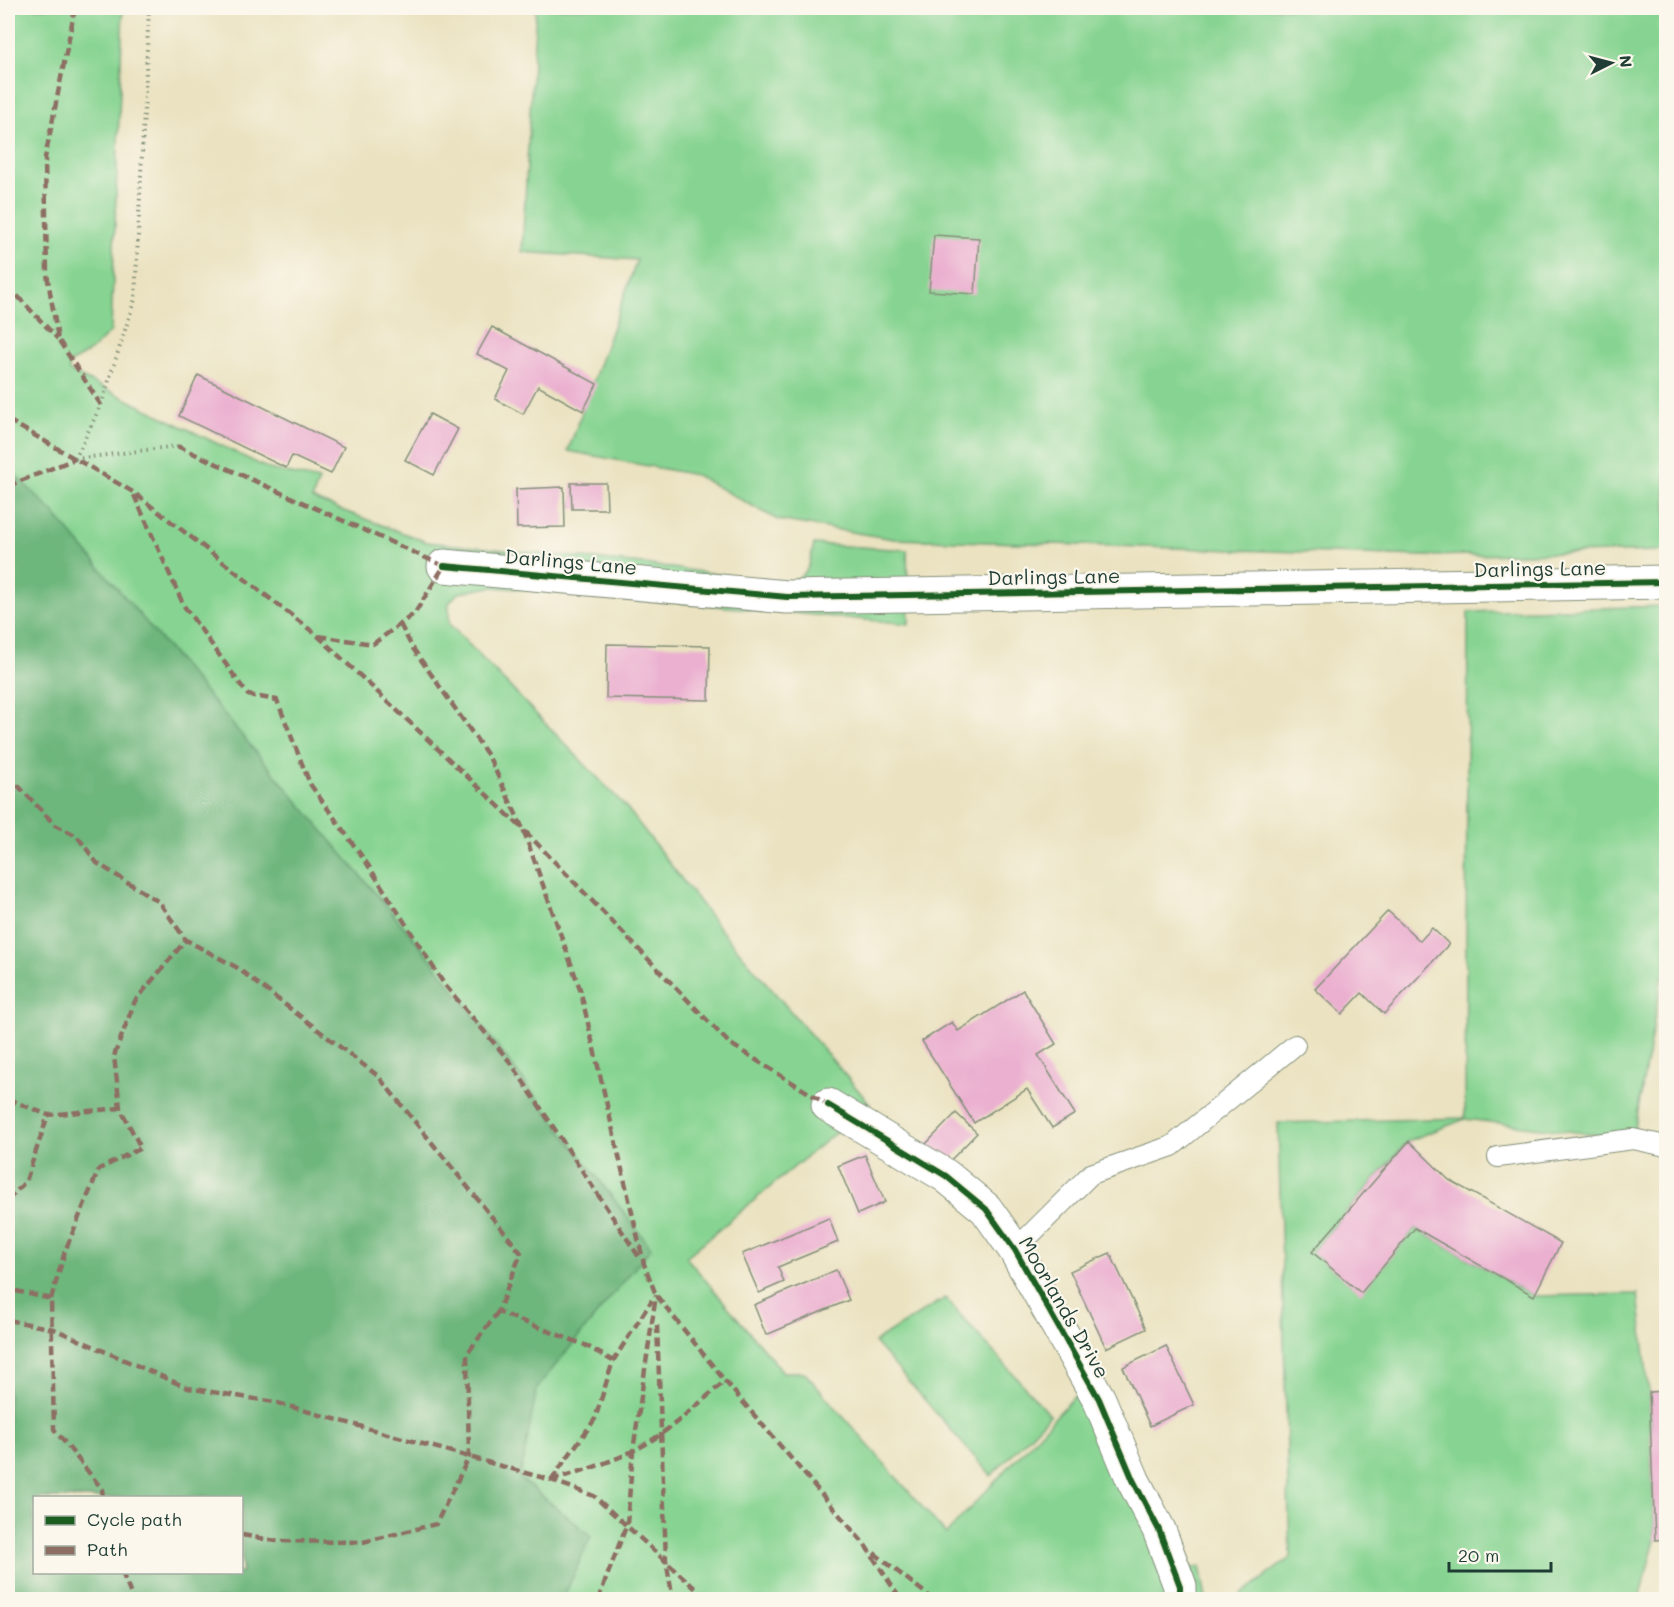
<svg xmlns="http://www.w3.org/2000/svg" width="1674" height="1607" font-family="Mali,sans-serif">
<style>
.green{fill:#87d492;stroke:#538863;stroke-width:1.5;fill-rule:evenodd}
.forest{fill:#6db67c;stroke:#467a58;stroke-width:1.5;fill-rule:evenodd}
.building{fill:#ebb0d0}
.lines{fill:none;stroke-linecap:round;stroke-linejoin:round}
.service-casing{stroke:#84907a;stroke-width:22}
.minor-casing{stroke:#84907a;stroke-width:35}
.path{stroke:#84907a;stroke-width:4;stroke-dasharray:1.5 4.5;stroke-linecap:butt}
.service{stroke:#fff;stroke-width:20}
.minor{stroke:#fff;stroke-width:33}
.quiet{stroke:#8d6e63;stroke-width:4.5;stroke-dasharray:9 4.5;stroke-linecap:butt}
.cycleway-casing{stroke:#fbf7ec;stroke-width:10}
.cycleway{stroke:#1b5e20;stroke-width:6}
.labels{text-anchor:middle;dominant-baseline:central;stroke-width:4.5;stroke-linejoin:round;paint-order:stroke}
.street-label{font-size:20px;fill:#1f3d34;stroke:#fbf7ec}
</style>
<rect width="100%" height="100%" fill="#fbf7ec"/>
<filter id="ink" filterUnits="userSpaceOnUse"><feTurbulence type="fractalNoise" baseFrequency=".0167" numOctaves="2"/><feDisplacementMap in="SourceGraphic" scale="12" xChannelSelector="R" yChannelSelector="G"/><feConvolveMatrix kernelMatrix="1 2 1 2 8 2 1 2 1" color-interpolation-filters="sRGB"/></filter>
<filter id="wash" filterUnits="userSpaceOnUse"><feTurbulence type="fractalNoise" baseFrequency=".008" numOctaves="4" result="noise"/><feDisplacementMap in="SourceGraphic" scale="24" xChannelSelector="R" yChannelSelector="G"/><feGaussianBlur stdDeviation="1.35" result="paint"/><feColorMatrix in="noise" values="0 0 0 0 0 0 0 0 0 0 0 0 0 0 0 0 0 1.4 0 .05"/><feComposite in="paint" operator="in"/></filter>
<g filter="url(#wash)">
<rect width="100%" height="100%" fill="#eae2c0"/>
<g class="green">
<path d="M8,8H123L111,331L92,350L69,364V371L269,469L319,480L312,499L427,542L642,564L785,583C810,575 809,567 814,544L907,550L909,624L591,594L491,587L458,593L449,603V624L627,808L720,929L870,1104L686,1257L783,1372H804L946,1534L1074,1397L1099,1390L1192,1569L1200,1566L1206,1599L8,1600ZM34,1498H242V1572H34Z"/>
<path d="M536,8H1666V551L1423,556L894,539L778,520L696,475L568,451L637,260L522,252Z"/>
<path d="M1666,606V976H1662L1633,1139L1465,1119L1408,1141L1312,1252L1361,1292L1415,1228L1534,1296L1638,1294L1649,1392L1655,1540L1639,1599L1234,1600L1290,1558L1278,1123L1465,1118L1468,612Z"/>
<path d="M945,1298L1050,1415L991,1476L874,1342Z"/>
</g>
<path class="forest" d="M8,468L52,511L427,954L651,1248L537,1388L520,1478L591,1536L563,1599H8ZM34,1498H242V1572H34Z"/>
<g id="blocks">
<g class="building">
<path d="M934,235L979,238L975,294L929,291Z"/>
<path d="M492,327L597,384L583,411L538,386L523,414L495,399L509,371L477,354Z"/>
<path d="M198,375L344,447L331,474L292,456L286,468L179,416Z"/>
<path d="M430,414L458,429L434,475L405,460Z"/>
<path d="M571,483H606L607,509H572Z"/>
<path d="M564,487L565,527L517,528L516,489Z"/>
<path d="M607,644L710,646L709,700L606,698Z"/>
<path d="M1388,911L1420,941L1432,928L1449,944L1384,1014L1362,993L1342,1014L1315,989Z"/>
<path d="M1023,990L1056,1044L1038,1055L1075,1114L1052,1128L1027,1089L974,1123L922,1041L952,1022L958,1031Z"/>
<path d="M956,1113L977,1133L944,1167L923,1147Z"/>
<path d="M1409,1141L1449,1180L1561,1243L1534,1296L1415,1228L1361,1293L1312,1252Z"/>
<path d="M865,1155L885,1202L858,1214L838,1166Z"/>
<path d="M829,1218L838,1242L778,1267L784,1282L759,1293L742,1254Z"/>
<path d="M1110,1253L1146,1329L1106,1348L1070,1271Z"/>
<path d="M836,1270L849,1300L766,1335L754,1305Z"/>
<path d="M1166,1346L1194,1405L1150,1426L1123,1367Z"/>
<path d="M1666,1391V1539L1655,1540L1649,1392Z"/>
</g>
</g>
</g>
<g filter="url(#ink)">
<use href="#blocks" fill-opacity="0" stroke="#84907a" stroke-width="1.5"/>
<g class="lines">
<g class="service-casing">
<g id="service">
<path d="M1498,1157L1633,1139L1666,1146"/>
<path d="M1015,1250L1091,1174L1172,1146L1295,1045"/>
</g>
</g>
<g class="minor-casing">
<g id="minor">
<path d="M444,566L787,597L1666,582"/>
<path d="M828,1105L946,1176L986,1209L1015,1250L1099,1399L1133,1480L1159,1530L1180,1586V1600"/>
</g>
</g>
<g class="path">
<path d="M75,459L101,405L135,299L149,8"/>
<path d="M75,459L177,446"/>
</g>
<use href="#service" class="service"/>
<use href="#minor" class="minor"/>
<g class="quiet">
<path d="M75,8L45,158L47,274L58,339L101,405"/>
<path d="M8,286L58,339"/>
<path d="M8,420L133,492L318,636L523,829L580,989L644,1264L656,1295L725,1381L865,1545L901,1600"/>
<path d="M177,446L444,566L415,613L373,644L318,636"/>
<path d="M8,486L75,459"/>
<path d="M134,495L184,606L248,695L277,700L310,784L368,865L444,984L511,1063L639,1257"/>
<path d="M8,503L13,483"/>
<path d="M400,624L412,647L489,757L523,829L729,1043L828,1105"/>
<path d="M8,775L55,825L77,836L97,863L159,902L186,940L236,967L378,1076L521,1253L498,1312L585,1345L613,1361"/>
<path d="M8,1099L48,1115L120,1108"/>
<path d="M8,1200L26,1181L48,1115"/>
<path d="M8,1279L16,1291L51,1299L54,1429L102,1489L103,1498"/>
<path d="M51,1299L65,1251L99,1169L141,1148L120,1108L114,1056L135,1001L186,940"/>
<path d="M8,1320L54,1329L188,1388L274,1402L551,1480L594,1496L708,1600"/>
<path d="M657,1325L666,1560L673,1600"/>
<path d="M551,1480L595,1419L613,1361L652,1300"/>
<path d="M551,1480C589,1469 628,1458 661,1434C683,1418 704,1399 725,1381"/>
<path d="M242,1535L276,1541L363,1542L436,1524L469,1457L467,1354L498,1312"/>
<path d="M874,1553L934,1600"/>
<path d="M122,1572L133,1600"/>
<path d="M598,1600L627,1524L633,1451L656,1295"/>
</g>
<g class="cycleway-casing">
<g id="cycleway">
<path d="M444,566L787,597L1666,582"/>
<path d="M828,1105L946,1176L986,1209L1015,1250L1099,1399L1133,1480L1159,1530L1180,1586V1600"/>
</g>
</g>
<use href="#cycleway" class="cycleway"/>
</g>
</g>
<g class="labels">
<g class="street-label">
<text transform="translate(571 561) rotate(5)">Darlings Lane</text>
<text transform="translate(1540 568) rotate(-1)">Darlings Lane</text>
<text transform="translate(1054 576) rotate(-1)">Darlings Lane</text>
<text transform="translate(1065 1307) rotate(60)">Moorlands Drive</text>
</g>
</g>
<rect width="1674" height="1607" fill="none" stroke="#fbf7ec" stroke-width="30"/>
<rect x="33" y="1496" width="210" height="78" fill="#fbf7ec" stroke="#a3ada2" stroke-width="1.5"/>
<rect x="45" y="1516" width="30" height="9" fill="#1b5e20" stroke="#a3ada2" stroke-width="1.5"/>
<text x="87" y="1526" font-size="18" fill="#1f3d34">Cycle path</text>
<rect x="45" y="1546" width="30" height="9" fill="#8d6e63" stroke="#a3ada2" stroke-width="1.5"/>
<text x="87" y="1556" font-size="18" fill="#1f3d34">Path</text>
<g transform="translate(1611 63) rotate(84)" stroke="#fbf7ec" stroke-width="4.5" paint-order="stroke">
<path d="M0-4.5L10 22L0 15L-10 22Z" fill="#1f3d34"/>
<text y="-9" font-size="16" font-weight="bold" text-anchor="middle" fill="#1f3d34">N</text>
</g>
<path d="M1449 1562v9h102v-9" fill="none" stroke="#1f3d34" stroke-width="3"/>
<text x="1458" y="1562" font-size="18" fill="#1f3d34" stroke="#fbf7ec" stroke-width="4.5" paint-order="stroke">20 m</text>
</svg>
